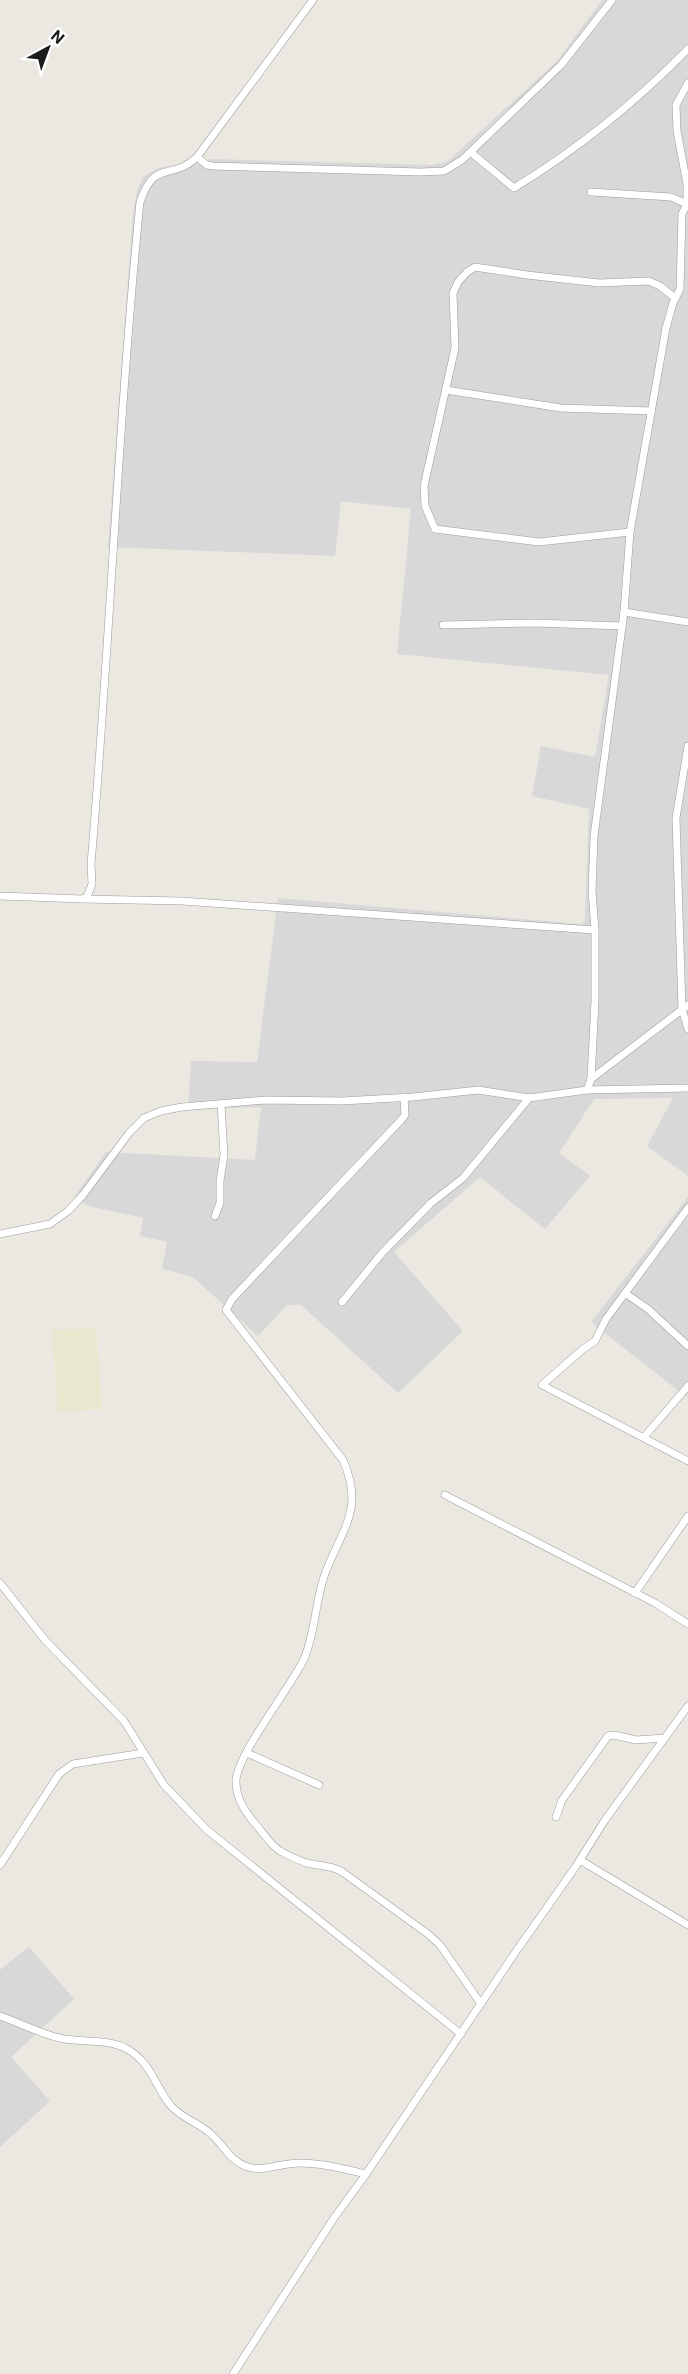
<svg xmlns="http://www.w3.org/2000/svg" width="688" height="2374" font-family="Roboto,sans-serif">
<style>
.residential{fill:#d9d8d8}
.farmland{fill:#e8e8cf}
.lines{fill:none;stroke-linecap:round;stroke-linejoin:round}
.minor-casing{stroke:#9c9c9c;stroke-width:8}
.minor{stroke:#fff;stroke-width:7}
</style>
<rect width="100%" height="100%" fill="#ebe7e1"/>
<g class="residential">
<path d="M602,0H688V1176L647,1146L673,1098L594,1099L559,1153L590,1176L545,1229L480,1177L394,1252L463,1331L398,1393L301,1305H287L258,1336L193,1277L162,1269L167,1242L140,1236L143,1218L89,1206L74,1197L106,1152L255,1160L261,1107L188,1110L191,1061L257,1062L278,898L581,924L585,921L589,809L532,796L541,746L595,757L609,675L397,654L411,509L341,501L335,556L108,547L133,212L137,191L143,177L158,168L211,159L433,165L448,161L557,61Z"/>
<path d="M688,1197V1394L686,1397L591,1322Z"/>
<path d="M29,1947L74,1999L11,2057L50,2101L0,2147V1970Z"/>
</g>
<path class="farmland" d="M96,1328L102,1409L58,1412L52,1330Z"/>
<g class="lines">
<g class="minor-casing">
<g id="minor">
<path d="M474,155L514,188C578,149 636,102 688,49"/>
<path d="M197,157L207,165L213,166L420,172L444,171L462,160L561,65L612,0"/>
<path d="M591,192L671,197L687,204V184L677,131L676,105L688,83"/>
<path d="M446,390L561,408L652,411"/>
<path d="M630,532L539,542L435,529L425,506L424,486L455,348L453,293L458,282L467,272L475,267L527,275L599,283L649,281L660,286L675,298"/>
<path d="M624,612L688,622"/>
<path d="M443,625L536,623L622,626"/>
<path d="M688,746L676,818L682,1009L688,1029"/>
<path d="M0,896L82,899L87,897L92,884L91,864C110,643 118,422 140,202C155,158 170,182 197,157L313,0"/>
<path d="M83,899L182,901L595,930"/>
<path d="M591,1079L688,1005"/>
<path d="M587,1090L591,1079L595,1001V930L592,891L594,836L624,612L630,532L666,328L673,303L680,289L682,214L688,202"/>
<path d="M404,1097L405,1115L402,1119L232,1299L226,1310L343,1460C364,1508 344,1526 326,1571C315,1599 316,1631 304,1659C291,1687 235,1757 236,1782C236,1799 246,1813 257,1826C264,1834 272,1847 282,1852C290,1856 301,1862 311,1864C322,1866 331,1866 341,1871L428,1934L440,1945L481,2004"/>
<path d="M688,1208L606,1319L595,1341L583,1349L542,1385L688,1461"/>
<path d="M215,1216L220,1203V1181L224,1155L221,1104"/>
<path d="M0,1234L50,1224L68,1211L83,1195L129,1133L144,1118L161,1111L182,1107L265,1100L342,1101L413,1097L478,1090L529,1098L587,1090L688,1088"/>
<path d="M625,1293L648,1309L688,1346"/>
<path d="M342,1302L383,1252L431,1203L463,1178L529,1098"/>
<path d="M644,1437L688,1386"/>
<path d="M445,1495L655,1603L688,1624"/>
<path d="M0,1583L45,1640L124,1721L164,1785L207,1830L461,2034"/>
<path d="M635,1593L688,1516"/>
<path d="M247,1753L319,1785"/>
<path d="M556,1817L562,1800L608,1736L614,1735L636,1740L665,1738"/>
<path d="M580,1860L688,1925"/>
<path d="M0,1865L59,1774L73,1764L143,1753"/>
<path d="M0,2016C21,2023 42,2035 64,2039C84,2042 109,2039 127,2049C152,2063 155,2087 171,2106C183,2119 200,2123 212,2135C223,2145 230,2160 245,2166C261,2173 281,2163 299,2163C322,2163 344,2169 366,2174"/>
<path d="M233,2374L334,2218L366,2174L517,1950L576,1866L605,1820L688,1706"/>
</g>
</g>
<use href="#minor" class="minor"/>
</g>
<g transform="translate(48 48) rotate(41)" stroke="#ffffff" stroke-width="4.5" paint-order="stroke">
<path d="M0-4.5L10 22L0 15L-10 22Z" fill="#1b1b1b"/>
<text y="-9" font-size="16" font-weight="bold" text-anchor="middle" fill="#1b1b1b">N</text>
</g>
</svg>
